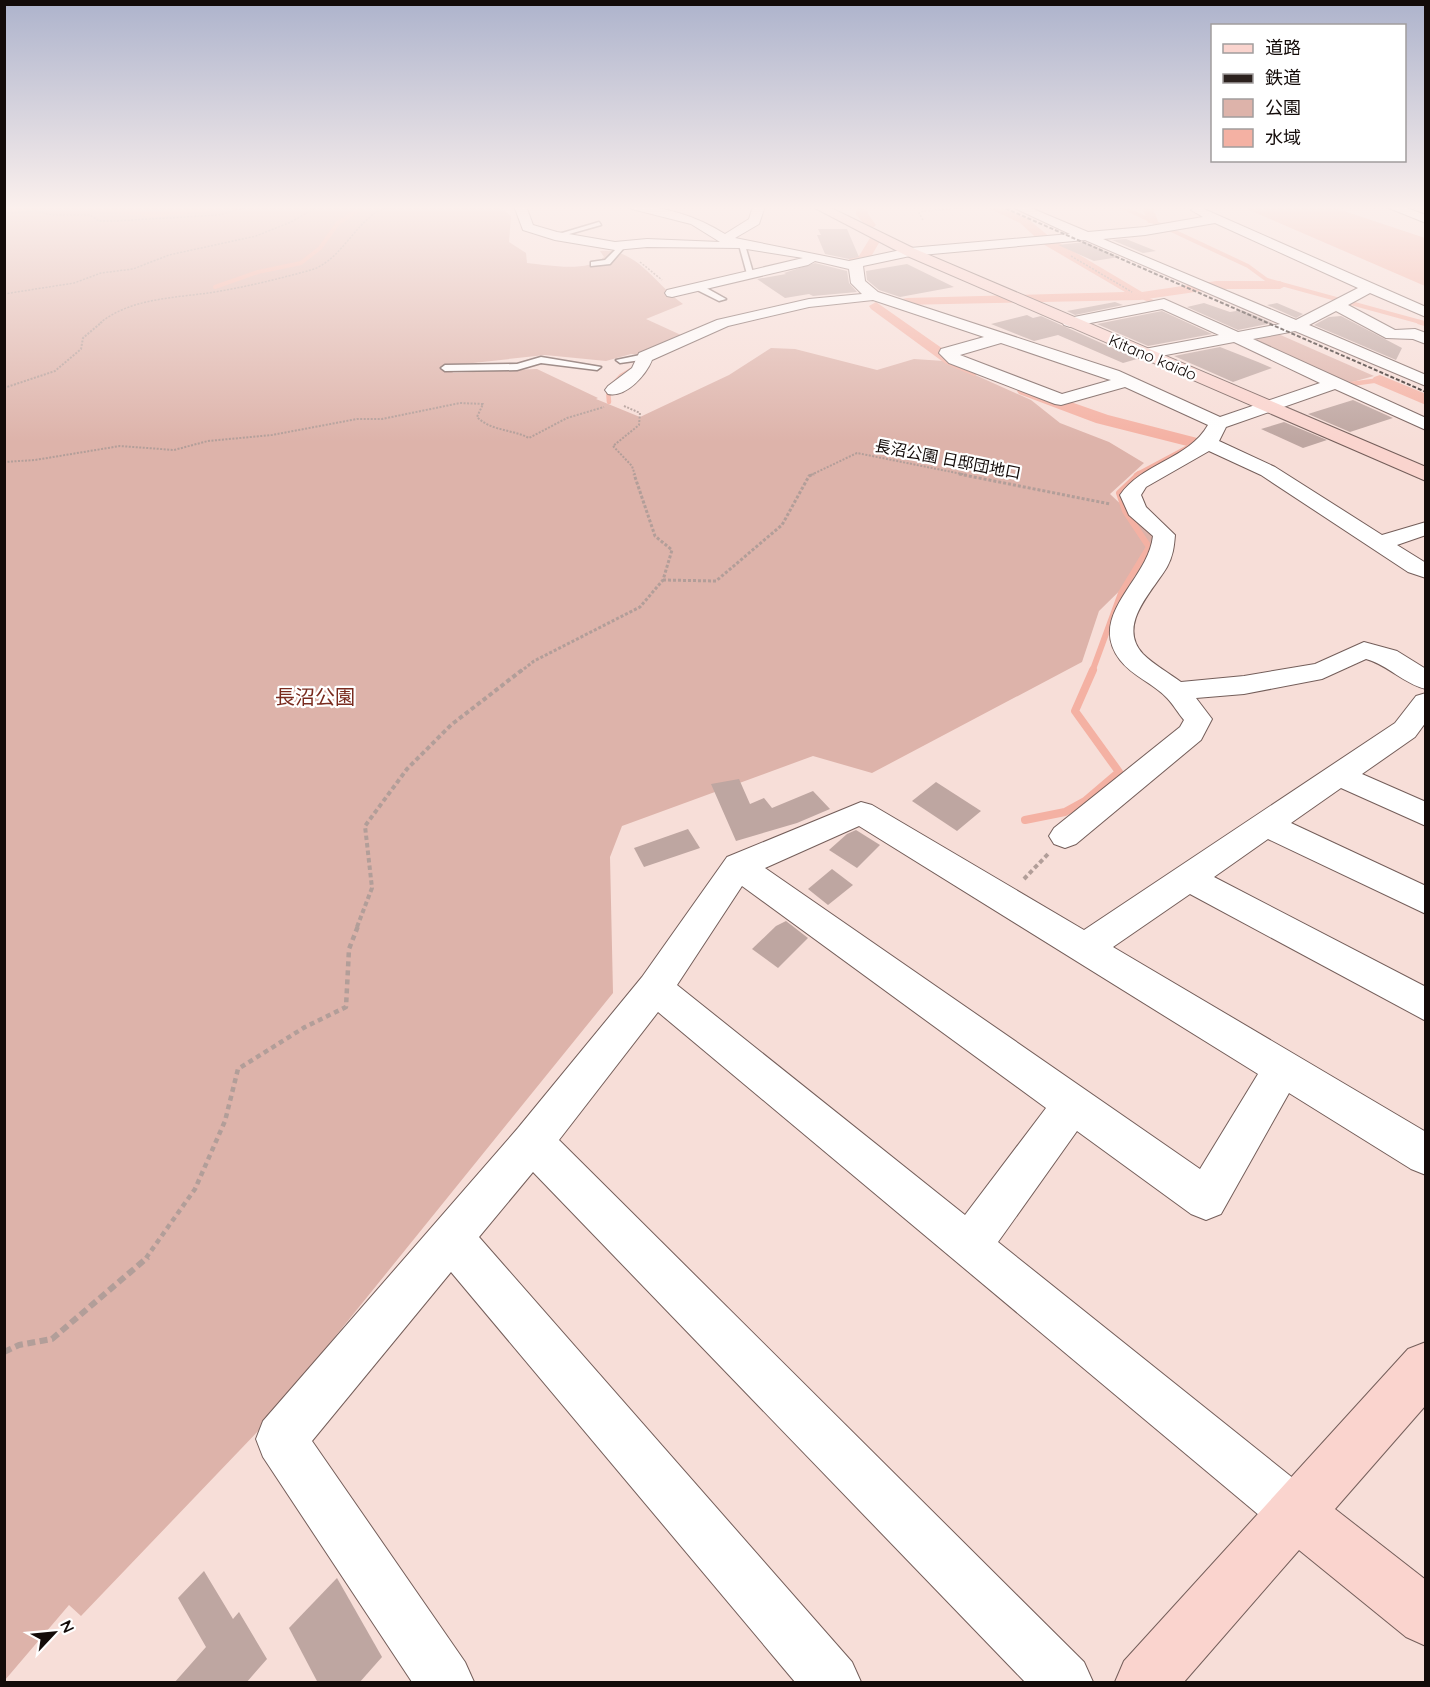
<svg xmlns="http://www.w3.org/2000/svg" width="1430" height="1687" font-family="Quicksand,'Noto Sans JP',sans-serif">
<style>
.green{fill:#ddb3aa}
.water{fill:#f4b1a3}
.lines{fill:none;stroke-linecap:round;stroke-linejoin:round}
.stream-far3{stroke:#f4b1a3;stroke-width:4}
.stream-far2{stroke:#f4b1a3;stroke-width:4.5}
.stream-far1{stroke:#f4b1a3;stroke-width:6}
.stream{stroke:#f4b1a3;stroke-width:8}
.canal{fill:#f4b1a3;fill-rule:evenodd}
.building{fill:#bea6a1}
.lane-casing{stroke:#745e5a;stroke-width:3}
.street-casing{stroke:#745e5a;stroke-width:2}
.secondary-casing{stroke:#745e5a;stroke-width:2}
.path-far5{stroke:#b29e99;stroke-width:1.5;stroke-dasharray:2 1.5;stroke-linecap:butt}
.path-far4{stroke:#b29e99;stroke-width:2;stroke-dasharray:2 1.5;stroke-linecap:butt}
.path-far3{stroke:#b29e99;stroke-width:3;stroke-dasharray:3 2;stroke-linecap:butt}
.path-far2{stroke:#b29e99;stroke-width:4;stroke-dasharray:4.5 3;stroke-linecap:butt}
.path-far1{stroke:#b29e99;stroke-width:4.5;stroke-dasharray:5 4;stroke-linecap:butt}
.path{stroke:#b29e99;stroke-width:6;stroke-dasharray:8 4.5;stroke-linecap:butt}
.lane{fill:#fff;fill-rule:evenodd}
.street{fill:#fff;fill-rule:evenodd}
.secondary{fill:#fad4ce;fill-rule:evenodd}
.rail{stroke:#2c221f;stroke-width:2;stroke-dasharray:4 2;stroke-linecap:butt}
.labels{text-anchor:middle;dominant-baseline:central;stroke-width:4.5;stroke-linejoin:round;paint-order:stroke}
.far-street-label{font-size:16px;fill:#130b09;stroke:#fff}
.park-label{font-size:20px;fill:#792b1e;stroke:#fff}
</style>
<rect width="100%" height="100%" fill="#f7ded8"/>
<g class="green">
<path d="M5,206H499L511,216L509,242L526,253L527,263C548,265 588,273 604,257L600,251C636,247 656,285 683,304L646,319L681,335L641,355L631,354L606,361L545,355L464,364L452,373L537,369L598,398L596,399L640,417L729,375L771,348L795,349L877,370L914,359L944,361L1031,400L1060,423L1109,442L1144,463L1110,494L1147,529L1156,542L1150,561L1099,611L1082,662L872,773L813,756L622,826L610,857L613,993L262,1427L81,1616L69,1605L5,1680Z"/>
<path d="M1276,333L1374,376L1345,384L1247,339Z"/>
</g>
<path class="water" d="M1240,206H1329L1425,238V286Z"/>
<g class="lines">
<g class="stream-far3">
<path d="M1120,206L1248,266L1267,280L1424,323"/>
<path d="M215,287L258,272L301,263L320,248L338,223L365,206"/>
<path d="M1140,296L1162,306"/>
</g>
<g class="stream-far2">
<path d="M1419,322L1426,324"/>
<path d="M1344,385L1380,380"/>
<path d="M609,402L608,390L621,376L633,369"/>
<path d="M1136,475L1194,444"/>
</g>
<path class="stream-far1" d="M1092,672L1121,593L1149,547L1125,511L1119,493L1139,474"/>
<path class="stream" d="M1025,820L1065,812L1085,801L1119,772L1075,711L1093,670"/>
<g class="canal">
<path d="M47,206L42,209L4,213V207Z"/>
<path d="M72,206L157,211L199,206H230L225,209L157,217L77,209Z"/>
<path d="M856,206H866L868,214L876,225L874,227H866L856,214Z"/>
<path d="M984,206H998L1028,219L1051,238L1142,292L1216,281H1280L1287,285L1280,289H1216L1140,300L902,305V299L907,298L1125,292L1043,244L1020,223Z"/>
<path d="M1142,206H1152L1158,221L1156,223H1148Z"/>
<path d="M870,238L880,241L868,262L849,264V258L859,256Z"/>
<path d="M876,302L956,358L982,371L974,376L946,364L871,309L869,306Z"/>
<path d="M1380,375L1426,394V405L1374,383L1372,380L1374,377Z"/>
<path d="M1025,386L1108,415L1201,439L1204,443L1195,448L1096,423L1019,394L1017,391L1019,388Z"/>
</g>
</g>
<g class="building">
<path d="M818,229H847L859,257L849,259L825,254L817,235H821Z"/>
<path d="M1126,239L1156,251L1143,253L1112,240Z"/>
<path d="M1085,242L1119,257L1094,261L1058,245Z"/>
<path d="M815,263L847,271L849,283L857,292L813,296L809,294L785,298L757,279L786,274L784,273Z"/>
<path d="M907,264L954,287L900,297L879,290L867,280L866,271Z"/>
<path d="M1115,302L1123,305L1075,315L1067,311Z"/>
<path d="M1204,303L1230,312L1242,310L1272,323L1238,330L1187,307Z"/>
<path d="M1277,303L1303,314L1296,318L1267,305Z"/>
<path d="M1162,311L1212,334L1148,346L1097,324Z"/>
<path d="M1027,315L1033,318L1041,316L1137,359L1123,363L1058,335L1034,341L991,324Z"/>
<path d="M1341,316L1402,348L1396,360L1314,325L1329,317Z"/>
<path d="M1220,347L1258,362L1272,368L1233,382L1174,356Z"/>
<path d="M1353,400L1393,418L1350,432L1308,414Z"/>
<path d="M1284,422L1327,440L1303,448L1261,429Z"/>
<path d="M739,779L750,804L764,798L772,808L813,791L830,809L797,823L736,841L711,784Z"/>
<path d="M936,782L981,811L957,831L912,801Z"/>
<path d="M688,829L700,848L644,867L634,848Z"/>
<path d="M856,830L880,845L857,868L829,850L847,834Z"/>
<path d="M832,869L853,885L828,905L808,889Z"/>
<path d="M786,921L808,938L778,968L752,949L776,926Z"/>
<path d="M204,1571L233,1619L239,1612L267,1659L246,1683H174L206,1647L178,1598Z"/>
<path d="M337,1578L382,1657L359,1683H318L289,1628Z"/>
</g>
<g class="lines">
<g class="lane-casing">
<g id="lane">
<path d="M599,222L601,225L555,238L552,236Z"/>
<path d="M742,243L745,245L754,276L747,274L739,245Z"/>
<path d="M613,245L623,249L610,264L591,266V262L605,260L616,249Z"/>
<path d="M695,285H701L726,299L719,301L695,289Z"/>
<path d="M645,354L649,357L648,359L620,363L616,360Z"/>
<path d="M541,357L601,367L597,370L541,363L517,370L445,371L441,368L445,365L517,364Z"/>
</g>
</g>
<g class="street-casing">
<g id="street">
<path d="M514,206H526L533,225L557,232L615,242L647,239L720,242L691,224L632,209L630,206C665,206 696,216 725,234L749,219L753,206H765L759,224L735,238L849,261L910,248L1070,234L1010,206H1026L1088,232L1145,227L1203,217L1191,210L1197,206L1426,307V317L1370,293L1348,305L1395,330L1415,329L1426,333V344L1413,339L1386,338L1336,311L1309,325L1426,375V386L1295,331L1253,339L1426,418V430L1335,389L1226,427L1219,441L1275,467L1382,535L1426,522V535L1397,545L1426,563V578L1408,572L1261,475L1209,451L1146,487L1141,495L1146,507L1175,535C1174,547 1173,556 1167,567C1153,591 1116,625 1143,654C1154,665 1169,673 1181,682L1244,676L1315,664L1364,642L1397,651L1426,669V689C1404,684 1388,665 1366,659L1322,679L1244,694L1196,698L1212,719L1201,740L1076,844L1065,848L1054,844L1049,836L1054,828L1180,727L1184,720C1178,713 1173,704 1167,698C1153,683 1133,677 1120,660C1086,615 1148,581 1153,536L1129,515L1120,495C1142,463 1189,459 1208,425L1125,387L1061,405L1055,404L949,363L939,353L941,349L984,337L873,300L809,307L728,326L652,360C646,375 626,398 608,394L605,390L608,386L632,368L639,353L717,320L809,299L862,294L851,283L849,269L815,261L808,265L672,297L667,296L665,293L667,290L803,258L740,248L647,247L615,250L555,240L523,230ZM1215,223L1358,288L1296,320L1103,239L1145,235ZM1085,240L1280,324L1238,332L1164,299L1064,319L1062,322L1064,325L1070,327L1162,309L1219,335L1139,350L1137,354L1139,358L1145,359L1234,342L1320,383L1220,417L1119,371L878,292L865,281L863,266L910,256ZM1001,343L1107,379L1111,380L1062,394L960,355Z"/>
<path d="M1384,206H1401L1426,215V223Z"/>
<path d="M1426,693V722L1415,737L1362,774L1426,802V826L1341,788L1291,823L1426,886V914L1268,839L1214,877L1426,987V1021L1190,894L1113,947L1426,1132V1175L1411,1169L1289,1093L1221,1214L1206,1220L1191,1214L1077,1131L998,1242L1314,1495L1322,1513L1314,1531L1296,1539L1278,1531L658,1012L559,1140L1084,1662L1093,1682H1025L533,1172L479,1237L852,1662L861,1682H795L451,1272L312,1441L465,1662L474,1682H412L263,1457L256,1439L263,1421L518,1128L642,977L727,857L861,802L872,805L1084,930L1395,723L1416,696ZM859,826L1258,1074L1200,1169L765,868ZM742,886L1046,1108L965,1215L677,985Z"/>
</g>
</g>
<g class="secondary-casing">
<g id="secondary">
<path d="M811,206H827L915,249L1426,467V481L905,255Z"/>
<path d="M1426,1342V1405L1335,1509L1426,1580V1646L1406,1637L1299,1550L1184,1682H1115L1124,1661L1408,1349Z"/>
</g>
</g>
<g class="path-far5">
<path d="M986,206L996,210"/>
<path d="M1124,206H1142"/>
<path d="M4,208L19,206"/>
<path d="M4,213L36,211L52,215H90L99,221H115L219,215L251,206"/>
<path d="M923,220L919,213L924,211L986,206"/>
<path d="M1071,256L1132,292"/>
<path d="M640,262L662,280"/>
<path d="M4,294L74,283L101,273L133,269L169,255L256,236L291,222L319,206"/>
<path d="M100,323C129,299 172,298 208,293C242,288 278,279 311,270C338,262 353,228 375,213C381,209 390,208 397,206"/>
</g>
<g class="path-far4">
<path d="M4,388L55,371L81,349L83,338L102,322"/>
<path d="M624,406L640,413L639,425L613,446L632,466L635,475"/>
<path d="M4,462L35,460L120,446L174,450L208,441L272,435L357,419H382L460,403L483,404L477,417C491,431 511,429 529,438L567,418L604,407"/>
<path d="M811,475L857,453L967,475"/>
</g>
<g class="path-far3">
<path d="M959,474L1110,504"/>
<path d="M663,580L716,581L782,525L809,476L814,474"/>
<path d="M520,672L534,661L640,607L663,580L672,550L655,536L634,474"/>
</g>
<g class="path-far2">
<path d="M1024,879L1048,854"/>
<path d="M357,927L372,888L365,826L407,769L451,725L522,670"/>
</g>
<path class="path-far1" d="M146,1258L195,1189L225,1121L238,1069L305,1027L346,1007L349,949L358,926"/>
<path class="path" d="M4,1352L19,1345L52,1339L148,1257"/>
<use href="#lane" class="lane"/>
<use href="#street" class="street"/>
<use href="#secondary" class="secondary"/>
<path class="rail" d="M1000,206L1426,392"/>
</g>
<linearGradient id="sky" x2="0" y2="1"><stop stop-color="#adb3cc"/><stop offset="0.47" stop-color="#fbf0ed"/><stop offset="1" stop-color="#fbf0ed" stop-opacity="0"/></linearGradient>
<rect width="1430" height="442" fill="url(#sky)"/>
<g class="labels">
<g class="far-street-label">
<text transform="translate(1153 357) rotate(23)">Kitano kaido</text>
<text transform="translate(948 459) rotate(11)">長沼公園 日邸団地口</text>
</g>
<g class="park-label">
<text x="315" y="696">長沼公園</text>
</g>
</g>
<rect width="1430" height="1687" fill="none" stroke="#130b09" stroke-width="12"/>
<rect x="1211" y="24" width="195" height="138" fill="#ffffff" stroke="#a19d9d" stroke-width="1.5"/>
<rect x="1223" y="44" width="30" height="9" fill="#fad4ce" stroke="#a19d9d" stroke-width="1.5"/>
<text x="1265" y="54" font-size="18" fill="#130b09">道路</text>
<rect x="1223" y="74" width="30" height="9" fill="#2c221f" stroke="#a19d9d" stroke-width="1.5"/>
<text x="1265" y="84" font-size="18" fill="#130b09">鉄道</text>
<rect x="1223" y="99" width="30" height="18" fill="#ddb3aa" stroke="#a19d9d" stroke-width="1.5"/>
<text x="1265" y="114" font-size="18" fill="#130b09">公園</text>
<rect x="1223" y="129" width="30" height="18" fill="#f4b1a3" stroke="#a19d9d" stroke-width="1.5"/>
<text x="1265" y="144" font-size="18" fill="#130b09">水域</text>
<g transform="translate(54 1633) rotate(64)" stroke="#ffffff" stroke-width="4.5" paint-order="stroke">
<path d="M0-4.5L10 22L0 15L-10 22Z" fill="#130b09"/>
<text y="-9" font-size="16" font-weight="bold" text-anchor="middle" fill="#130b09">N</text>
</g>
</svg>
